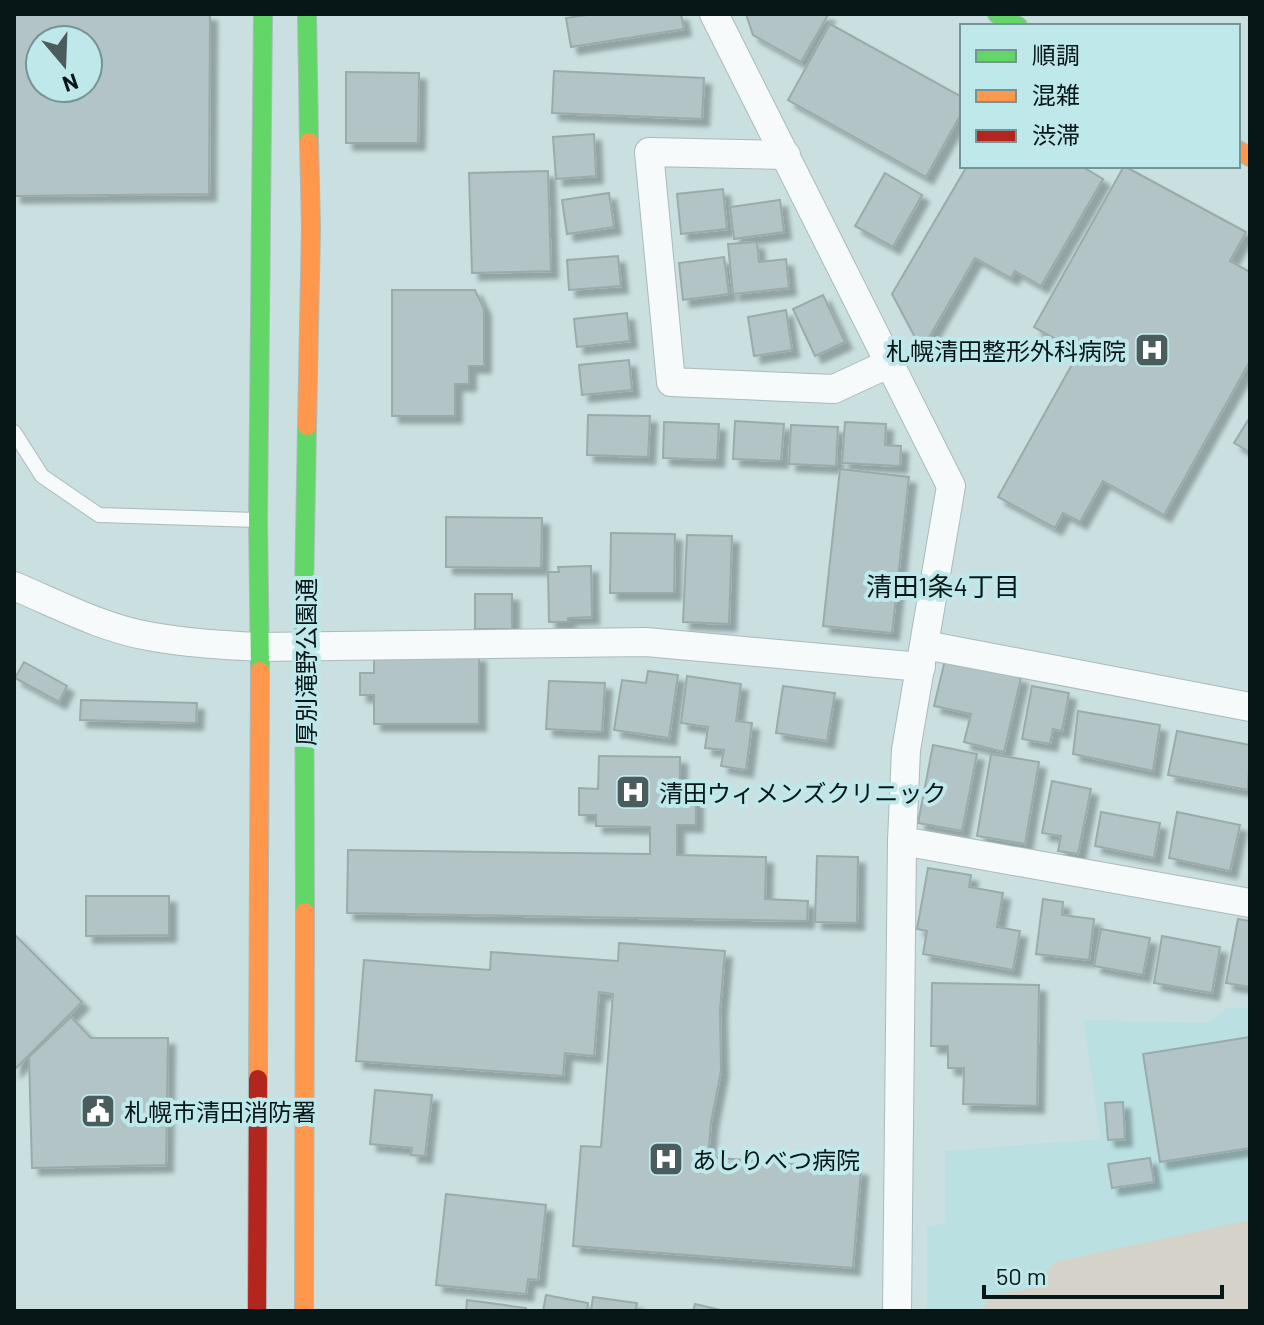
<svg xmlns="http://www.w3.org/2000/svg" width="1264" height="1325" font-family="Barlow,'Noto Sans JP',sans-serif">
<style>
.built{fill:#bae0e1}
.green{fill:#d4d2c9}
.building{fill:#b2c4c5;stroke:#9aabac;stroke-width:2;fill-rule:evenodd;filter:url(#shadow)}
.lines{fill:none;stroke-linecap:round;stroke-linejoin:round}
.lane-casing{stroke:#aababc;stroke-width:16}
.street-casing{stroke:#aababc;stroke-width:30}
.fast-casing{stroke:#aababc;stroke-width:20}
.slow-casing{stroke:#aababc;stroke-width:20}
.jam-casing{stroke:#aababc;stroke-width:20}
.lane{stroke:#f7fafa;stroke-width:14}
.street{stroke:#f7fafa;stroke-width:28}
.fast{stroke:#63d668;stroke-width:18}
.slow{stroke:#ff974d;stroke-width:18}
.jam{stroke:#b3261e;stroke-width:18}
.labels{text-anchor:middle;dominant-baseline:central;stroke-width:8;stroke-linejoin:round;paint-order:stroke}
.poi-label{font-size:24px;fill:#071617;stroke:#bfe8ea;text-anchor:start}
.street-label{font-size:24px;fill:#071617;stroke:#bfe8ea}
.neighbourhood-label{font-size:26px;fill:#071617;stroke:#bfe8ea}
</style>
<defs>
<filter id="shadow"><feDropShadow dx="7" dy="7" stdDeviation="2" flood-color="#0004"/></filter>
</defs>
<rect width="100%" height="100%" fill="#c9dfe0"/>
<path class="built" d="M1227,1008H1250V1311H927V1227L946,1223L945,1151L1101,1139L1084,1020L1208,1023Z"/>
<path class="green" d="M1250,1220V1311H980L992,1295L1028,1289L1055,1262Z"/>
<g class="building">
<path d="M14,14H210L209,194L14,196ZM40,40H88V88H40Z"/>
<path d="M594,14H681L684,29L571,47L566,18Z"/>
<path d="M746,14H826L828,15L801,62L753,35Z"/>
<path d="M830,24L962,97V112L926,177L788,100Z"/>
<path d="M554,71L704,78L702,119L552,113Z"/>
<path d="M346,72L419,73L418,143H346Z"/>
<path d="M594,134L596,176L556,179L553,137Z"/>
<path d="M967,166H1081L1103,179L1041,286L1015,271L1011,278L975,258L924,346L917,341L892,294Z"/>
<path d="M1124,166L1246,232L1230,261L1250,272V361L1164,515L1103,481L1080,522L1063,513L1055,528L998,497L1079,352L1034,327Z"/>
<path d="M548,171L551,271L472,273L469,173Z"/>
<path d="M885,173L922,195L893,247L855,226Z"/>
<path d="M723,189L727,229L681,234L677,194Z"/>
<path d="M609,193L614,227L567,234L562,200Z"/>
<path d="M780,200L784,232L734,239L730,207Z"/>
<path d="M757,242L759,262L786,259L789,288L733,294L728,244Z"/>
<path d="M618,256L621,286L569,290L567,260Z"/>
<path d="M724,257L729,294L683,300L679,263Z"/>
<path d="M392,290H475L484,309V366H469V384H455V416H392Z"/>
<path d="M823,295L845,342L815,356L793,309Z"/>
<path d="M786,310L792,350L754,356L748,317Z"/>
<path d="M627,313L630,341L577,347L574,319Z"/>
<path d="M629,360L632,390L582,395L579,365Z"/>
<path d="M588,415L650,416L648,457L587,455Z"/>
<path d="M1250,417V452L1234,443Z"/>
<path d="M735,421L784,424L781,461L733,459Z"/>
<path d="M664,422L719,424L717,460L663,458Z"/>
<path d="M845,422L886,424L885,445L901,446L900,466L842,463Z"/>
<path d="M791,425L838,427L836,466L789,464Z"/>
<path d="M840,469L909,477L892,633L823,626Z"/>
<path d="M446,517L542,518L541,568L446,567Z"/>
<path d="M611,533L675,534L674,593H610Z"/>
<path d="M687,535L732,536L729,624L683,622Z"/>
<path d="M591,566L592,617L568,618V622H549L548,572H559L558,567Z"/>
<rect x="475" y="594" width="37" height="35"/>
<path d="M374,655H479V724H374V695H360V673H374Z"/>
<path d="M945,660L1021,677L1004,752L964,742L971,714L934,706Z"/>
<path d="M24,662L67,686L59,702L15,678Z"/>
<path d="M648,671L678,675L669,738L614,730L622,680L646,683Z"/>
<path d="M687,676L741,684L736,721L752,723L746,770L721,766L724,750L705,748L708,727L681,723Z"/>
<path d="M549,681L605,683L602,732L546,729Z"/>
<path d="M783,686L835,693L827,741L776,733Z"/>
<path d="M1032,686L1069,693L1062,731L1053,729L1050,744L1022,739Z"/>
<path d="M81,700L197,703L196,723L80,720Z"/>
<path d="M1078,711L1160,725L1153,771L1073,754Z"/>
<path d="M1177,731L1250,745L1248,790L1168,775Z"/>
<path d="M933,745L977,754L962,831L918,823Z"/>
<path d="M991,754L1039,762L1025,844L977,836Z"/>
<path d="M599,756L680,757V785H696V825H677V855L766,857L765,899L808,901L807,921L347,913L348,850L650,854V827L596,826V815H579V788L598,789Z"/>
<path d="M1052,781L1091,789L1078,854L1058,851L1061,836L1042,833Z"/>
<path d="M1101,812L1160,823L1154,858L1095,846Z"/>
<path d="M1177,812L1240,825L1230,871L1169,858Z"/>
<path d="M817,856L858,857L857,923L815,922Z"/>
<path d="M928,868L971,875L969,887L1003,893L997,927L1020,931L1013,970L923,954L927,931L917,929Z"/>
<path d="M86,896H169V935L86,936Z"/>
<path d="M1043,899L1063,902L1062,915L1094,919L1089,960L1036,954Z"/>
<path d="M1238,919L1250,921V987L1226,983Z"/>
<path d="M1101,929L1150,938L1143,975L1094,966Z"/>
<path d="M14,934L82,1002L14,1070Z"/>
<path d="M1162,936L1220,947L1212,993L1154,983Z"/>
<path d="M619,943L725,951L720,1010L721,1071L711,1122L708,1157L861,1169L853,1268L573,1246L581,1146L601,1147L613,994L599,992L594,1056L565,1053L563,1076L356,1061L364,960L490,970L491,952L618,961Z"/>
<path d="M932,983L1039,985L1037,1106L963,1104L964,1068H948V1046H931Z"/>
<path d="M71,1017L91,1038H168L166,1165L32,1168L29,1057Z"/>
<path d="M1250,1037V1148L1160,1162L1143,1054Z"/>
<path d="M375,1090L432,1095L425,1156L411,1155L412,1148L370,1144Z"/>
<path d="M1123,1102L1125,1139L1108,1140L1105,1103Z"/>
<path d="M1150,1158L1154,1182L1112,1188L1108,1164Z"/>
<path d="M446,1194L546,1205L538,1280L528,1279L526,1294L436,1285Z"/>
<path d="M546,1295L588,1303L587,1311H543Z"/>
<path d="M593,1297L637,1303L636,1309L650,1311H591Z"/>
<path d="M467,1300L526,1308V1311H466Z"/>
<path d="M695,1304L725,1311H693Z"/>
</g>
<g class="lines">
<g class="lane-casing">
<path id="lane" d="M14,432L42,476L99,515L257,520"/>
</g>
<g class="street-casing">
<g id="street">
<path d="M714,14L951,486L906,750L902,841L897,1311"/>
<path d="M786,155L649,152L671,382L834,389L890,363"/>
<path d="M14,586C57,604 102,628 148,636C185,643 223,645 260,647L646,642L921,667"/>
<path d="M925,645L1250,707"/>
<path d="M902,841L1250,903"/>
</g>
</g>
<g class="fast-casing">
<g id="fast">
<path d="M307,14L309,142"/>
<path d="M997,14L1018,26"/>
<path d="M260,671L258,520L263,14"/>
<path d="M305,912L304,593L307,426"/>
</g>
</g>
<g class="slow-casing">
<g id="slow">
<path d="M1238,150L1250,157"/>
<path d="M307,426L311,227L309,142"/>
<path d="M258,1079L260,671"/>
<path d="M304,1311L305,912"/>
</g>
</g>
<g class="jam-casing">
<path id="jam" d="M257,1311L258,1079"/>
</g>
<use href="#lane" class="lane"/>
<use href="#street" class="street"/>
<use href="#fast" class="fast"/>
<use href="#slow" class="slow"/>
<use href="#jam" class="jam"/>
</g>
<defs>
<g id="hospital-square" transform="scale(1.8)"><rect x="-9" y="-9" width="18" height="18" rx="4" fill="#4b5c5d" stroke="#bfe8ea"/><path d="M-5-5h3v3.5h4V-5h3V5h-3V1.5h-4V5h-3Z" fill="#fff"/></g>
<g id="civic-square" transform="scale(1.8)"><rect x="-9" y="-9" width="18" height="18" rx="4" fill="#4b5c5d" stroke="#bfe8ea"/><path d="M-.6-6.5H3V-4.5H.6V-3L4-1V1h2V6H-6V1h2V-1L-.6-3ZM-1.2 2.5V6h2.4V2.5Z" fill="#fff"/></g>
</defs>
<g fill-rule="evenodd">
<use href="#hospital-square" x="1152" y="350"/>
<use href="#hospital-square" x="633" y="792"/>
<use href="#civic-square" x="98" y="1111"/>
<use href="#hospital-square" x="666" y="1159"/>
</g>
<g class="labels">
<g class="poi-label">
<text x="1126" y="350" text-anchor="end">札幌清田整形外科病院</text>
<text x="659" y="792">清田ウィメンズクリニック</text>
<text x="124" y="1111">札幌市清田消防署</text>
<text x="692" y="1159">あしりべつ病院</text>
</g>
<g class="street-label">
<text transform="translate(305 662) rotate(-90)">厚別滝野公園通</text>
</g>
<g class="neighbourhood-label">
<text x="943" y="585">清田1条4丁目</text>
</g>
</g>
<rect width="1264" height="1325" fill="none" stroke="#071617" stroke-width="32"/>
<rect x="960" y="24" width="280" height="144" fill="#bfe8ea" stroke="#759496" stroke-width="2"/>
<rect x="976" y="50" width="40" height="12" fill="#63d668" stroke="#759496" stroke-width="2"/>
<text x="1032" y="64" font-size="24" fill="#071617">順調</text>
<rect x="976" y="90" width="40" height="12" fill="#ff974d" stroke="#759496" stroke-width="2"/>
<text x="1032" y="104" font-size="24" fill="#071617">混雑</text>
<rect x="976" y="130" width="40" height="12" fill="#b3261e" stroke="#759496" stroke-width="2"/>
<text x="1032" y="144" font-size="24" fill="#071617">渋滞</text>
<g transform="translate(64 64) rotate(161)"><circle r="38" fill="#bfe8ea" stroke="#759496" stroke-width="2"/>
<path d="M0-6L14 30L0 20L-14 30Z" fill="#4b5c5d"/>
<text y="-12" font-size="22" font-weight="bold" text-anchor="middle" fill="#071617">N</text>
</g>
<path d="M984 1285v12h238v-12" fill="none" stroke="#071617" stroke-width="4"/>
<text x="996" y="1285" font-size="24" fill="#071617" stroke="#bfe8ea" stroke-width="6" paint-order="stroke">50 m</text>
</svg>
